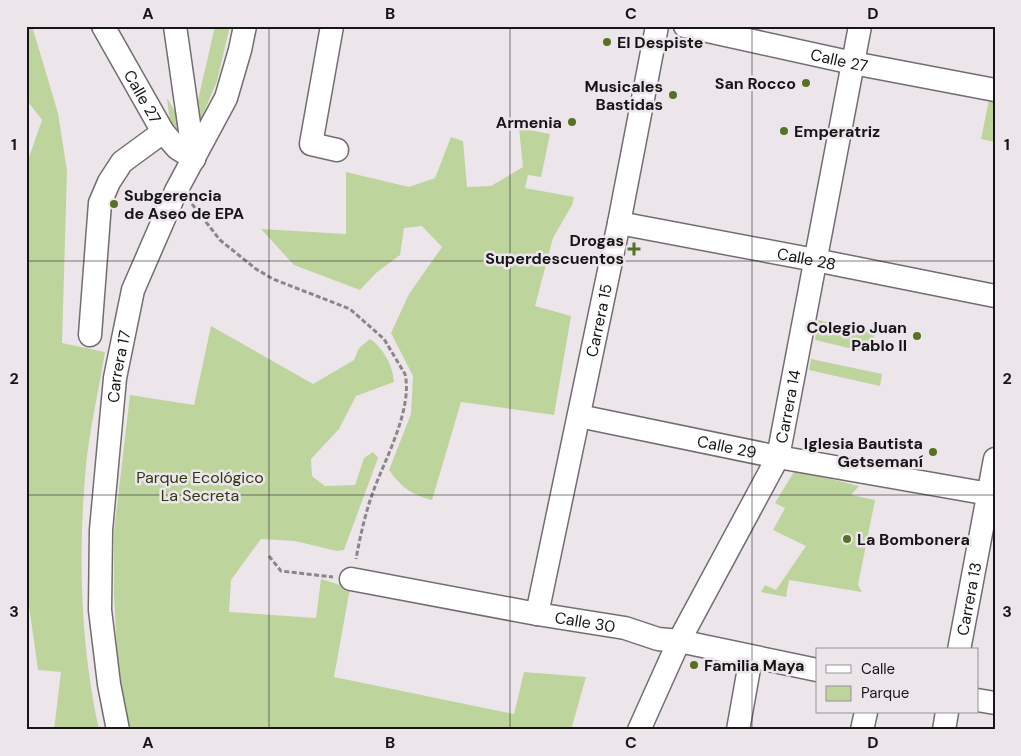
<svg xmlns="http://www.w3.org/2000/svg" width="1021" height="756" font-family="'DM Sans',sans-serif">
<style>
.green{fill:#bed49d}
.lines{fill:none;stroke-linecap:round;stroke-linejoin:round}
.minor-casing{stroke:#736d71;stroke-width:25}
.path{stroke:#8a8689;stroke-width:3;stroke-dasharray:5 2.5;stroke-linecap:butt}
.minor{stroke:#fff;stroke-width:22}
.grid{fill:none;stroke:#171517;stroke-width:1;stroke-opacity:0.55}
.poi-dot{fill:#577124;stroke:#ece6eb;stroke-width:2}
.labels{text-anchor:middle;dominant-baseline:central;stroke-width:5;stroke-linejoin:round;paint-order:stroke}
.poi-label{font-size:16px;font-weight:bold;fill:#171517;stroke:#ece6eb;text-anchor:end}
.street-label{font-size:16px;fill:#171517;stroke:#ece6eb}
.park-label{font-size:16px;fill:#2b3813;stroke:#ece6eb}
.neatline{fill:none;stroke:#171517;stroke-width:2}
.grid-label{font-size:16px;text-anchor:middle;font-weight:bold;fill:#171517}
</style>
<rect width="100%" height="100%" fill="#ece6eb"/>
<g class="green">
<path d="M26,26H32L58,113L67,171L62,343L105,352C99,389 90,427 86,465C78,553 80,643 99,730H54L61,672L38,670L29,606V428L26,427V166L42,120L26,99Z"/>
<path d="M215,26H230L217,81L198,126L180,130L170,123L167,98L179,118L193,122Z"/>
<path d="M989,100L995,102V142L981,139Z"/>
<path d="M519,128L550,134L541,177L528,175L525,188L574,197L572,205L553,238L535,306L571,316L554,415L461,402L432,500C412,495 401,487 389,470L411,414L413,376L391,333L409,294L442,247L422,226L404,228L400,255L376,273L360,290L294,265L261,229L346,234V172L409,187L435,178L451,137L463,141L467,187L491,186L523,167Z"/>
<path d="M818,320L875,333L870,353L815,340Z"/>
<path d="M211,326L313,384L354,360L359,348L370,339C383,348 393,365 394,382L356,396L339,429L311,459L312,476L325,486L355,485L364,458L373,452L378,458L344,550L337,551L295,541L261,539L231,580L229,612L316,618L321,579L350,588L334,677L514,714L524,672L586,677L571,730H128L119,691L114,596V531L130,395L194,405Z"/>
<path d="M811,359L882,374L880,386L809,370Z"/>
<path d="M795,470L859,486L851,495L875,500L858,585L862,592L789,580L786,597L761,592L765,585L776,590L806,546L773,530L785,508L775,503Z"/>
</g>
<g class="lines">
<g class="minor-casing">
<g id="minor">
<path id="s1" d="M103,26L163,132L177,148L194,159"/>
<path d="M175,26L194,159"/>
<path d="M332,26L311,144L337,150"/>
<path id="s2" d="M685,26L853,63L995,90"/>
<path id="s3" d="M619,223L815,260L995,296"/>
<path d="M90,335L100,203L109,182L122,162L163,132"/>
<path id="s4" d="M579,416L778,457L995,495"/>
<path id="s5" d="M351,579L537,614L625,628L658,639L679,641L817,670"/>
<path id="s6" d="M537,614L619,223L657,26"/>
<path id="s7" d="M959,650L995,459"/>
<path d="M977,700L995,703"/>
<path id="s8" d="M118,730L109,684L100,610L101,530L115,378L133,290L176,191L226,98L240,50L245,26"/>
<path id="s9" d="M639,730L679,641L778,457L860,26"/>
<path d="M738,730L751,657"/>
<path d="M862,730L866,712"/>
<path d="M944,730L947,712"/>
</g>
</g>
<g class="path">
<path d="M192,204L220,240L256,269L273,279L350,309L384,339L405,374C413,409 385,459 373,492C365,514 360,537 356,559"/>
<path d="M269,556L281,571L333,577"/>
</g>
<use href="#minor" class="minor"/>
</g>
<path class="grid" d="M269,26V730M510,26V730M752,26V730M26,261H995M26,495H995"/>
<g class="poi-dot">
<circle cx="607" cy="42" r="5"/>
<circle cx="806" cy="83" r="5"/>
<circle cx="673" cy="95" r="5"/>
<circle cx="572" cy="122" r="5"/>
<circle cx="784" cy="131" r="5"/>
<circle cx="114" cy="204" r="5"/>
<path d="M631.5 241.5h5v5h5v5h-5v5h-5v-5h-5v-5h5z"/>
<circle cx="917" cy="336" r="5"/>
<circle cx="933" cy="452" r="5"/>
<circle cx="847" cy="539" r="5"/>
<circle cx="694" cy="665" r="5"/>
</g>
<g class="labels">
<g class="poi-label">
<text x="617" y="42" text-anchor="start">El Despiste</text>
<text x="796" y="83">San Rocco</text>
<text x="663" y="86">Musicales<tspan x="663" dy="18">Bastidas</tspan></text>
<text x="562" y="122">Armenia</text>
<text x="794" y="131" text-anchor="start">Emperatriz</text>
<text x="124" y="195" text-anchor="start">Subgerencia<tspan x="124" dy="18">de Aseo de EPA</tspan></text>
<text x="624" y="240">Drogas<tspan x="624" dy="18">Superdescuentos</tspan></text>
<text x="907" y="327">Colegio Juan<tspan x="907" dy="18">Pablo II</tspan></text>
<text x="923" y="443">Iglesia Bautista<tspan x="923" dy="18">Getsemaní</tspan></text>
<text x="857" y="539" text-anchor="start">La Bombonera</text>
<text x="704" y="665" text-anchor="start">Familia Maya</text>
</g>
<g class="street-label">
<text stroke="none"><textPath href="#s2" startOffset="158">Calle 27</textPath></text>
<text stroke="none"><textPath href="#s1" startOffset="81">Calle 27</textPath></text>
<text stroke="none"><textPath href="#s3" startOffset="191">Calle 28</textPath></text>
<text stroke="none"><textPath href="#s6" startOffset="300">Carrera 15</textPath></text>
<text stroke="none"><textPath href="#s8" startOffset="366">Carrera 17</textPath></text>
<text stroke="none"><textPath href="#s9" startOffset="358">Carrera 14</textPath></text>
<text stroke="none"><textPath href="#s4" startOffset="151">Calle 29</textPath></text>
<text stroke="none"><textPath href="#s7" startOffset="52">Carrera 13</textPath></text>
<text stroke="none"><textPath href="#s5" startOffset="238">Calle 30</textPath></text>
</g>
<g class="park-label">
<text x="200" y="477">Parque Ecológico<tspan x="200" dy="18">La Secreta</tspan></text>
</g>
</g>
<rect width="1021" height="756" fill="none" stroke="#ece6eb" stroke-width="55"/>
<rect x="816" y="648" width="162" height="65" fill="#ece6eb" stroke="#979296"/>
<rect x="826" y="665" width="25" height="8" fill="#ffffff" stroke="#979296"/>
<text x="861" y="674" font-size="15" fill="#171517">Calle</text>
<rect x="826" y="686" width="25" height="15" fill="#bed49d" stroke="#979296"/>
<text x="861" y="698" font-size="15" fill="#171517">Parque</text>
<rect x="28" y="28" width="966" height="700" class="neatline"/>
<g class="grid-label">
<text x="148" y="19">A</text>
<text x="390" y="19">B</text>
<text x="631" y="19">C</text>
<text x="873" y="19">D</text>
<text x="14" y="150">1</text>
<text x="1007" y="150">1</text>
<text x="14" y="384">2</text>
<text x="1007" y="384">2</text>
<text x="14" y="617">3</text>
<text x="1007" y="617">3</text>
<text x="148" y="748">A</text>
<text x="390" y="748">B</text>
<text x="631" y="748">C</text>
<text x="873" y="748">D</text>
</g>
</svg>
